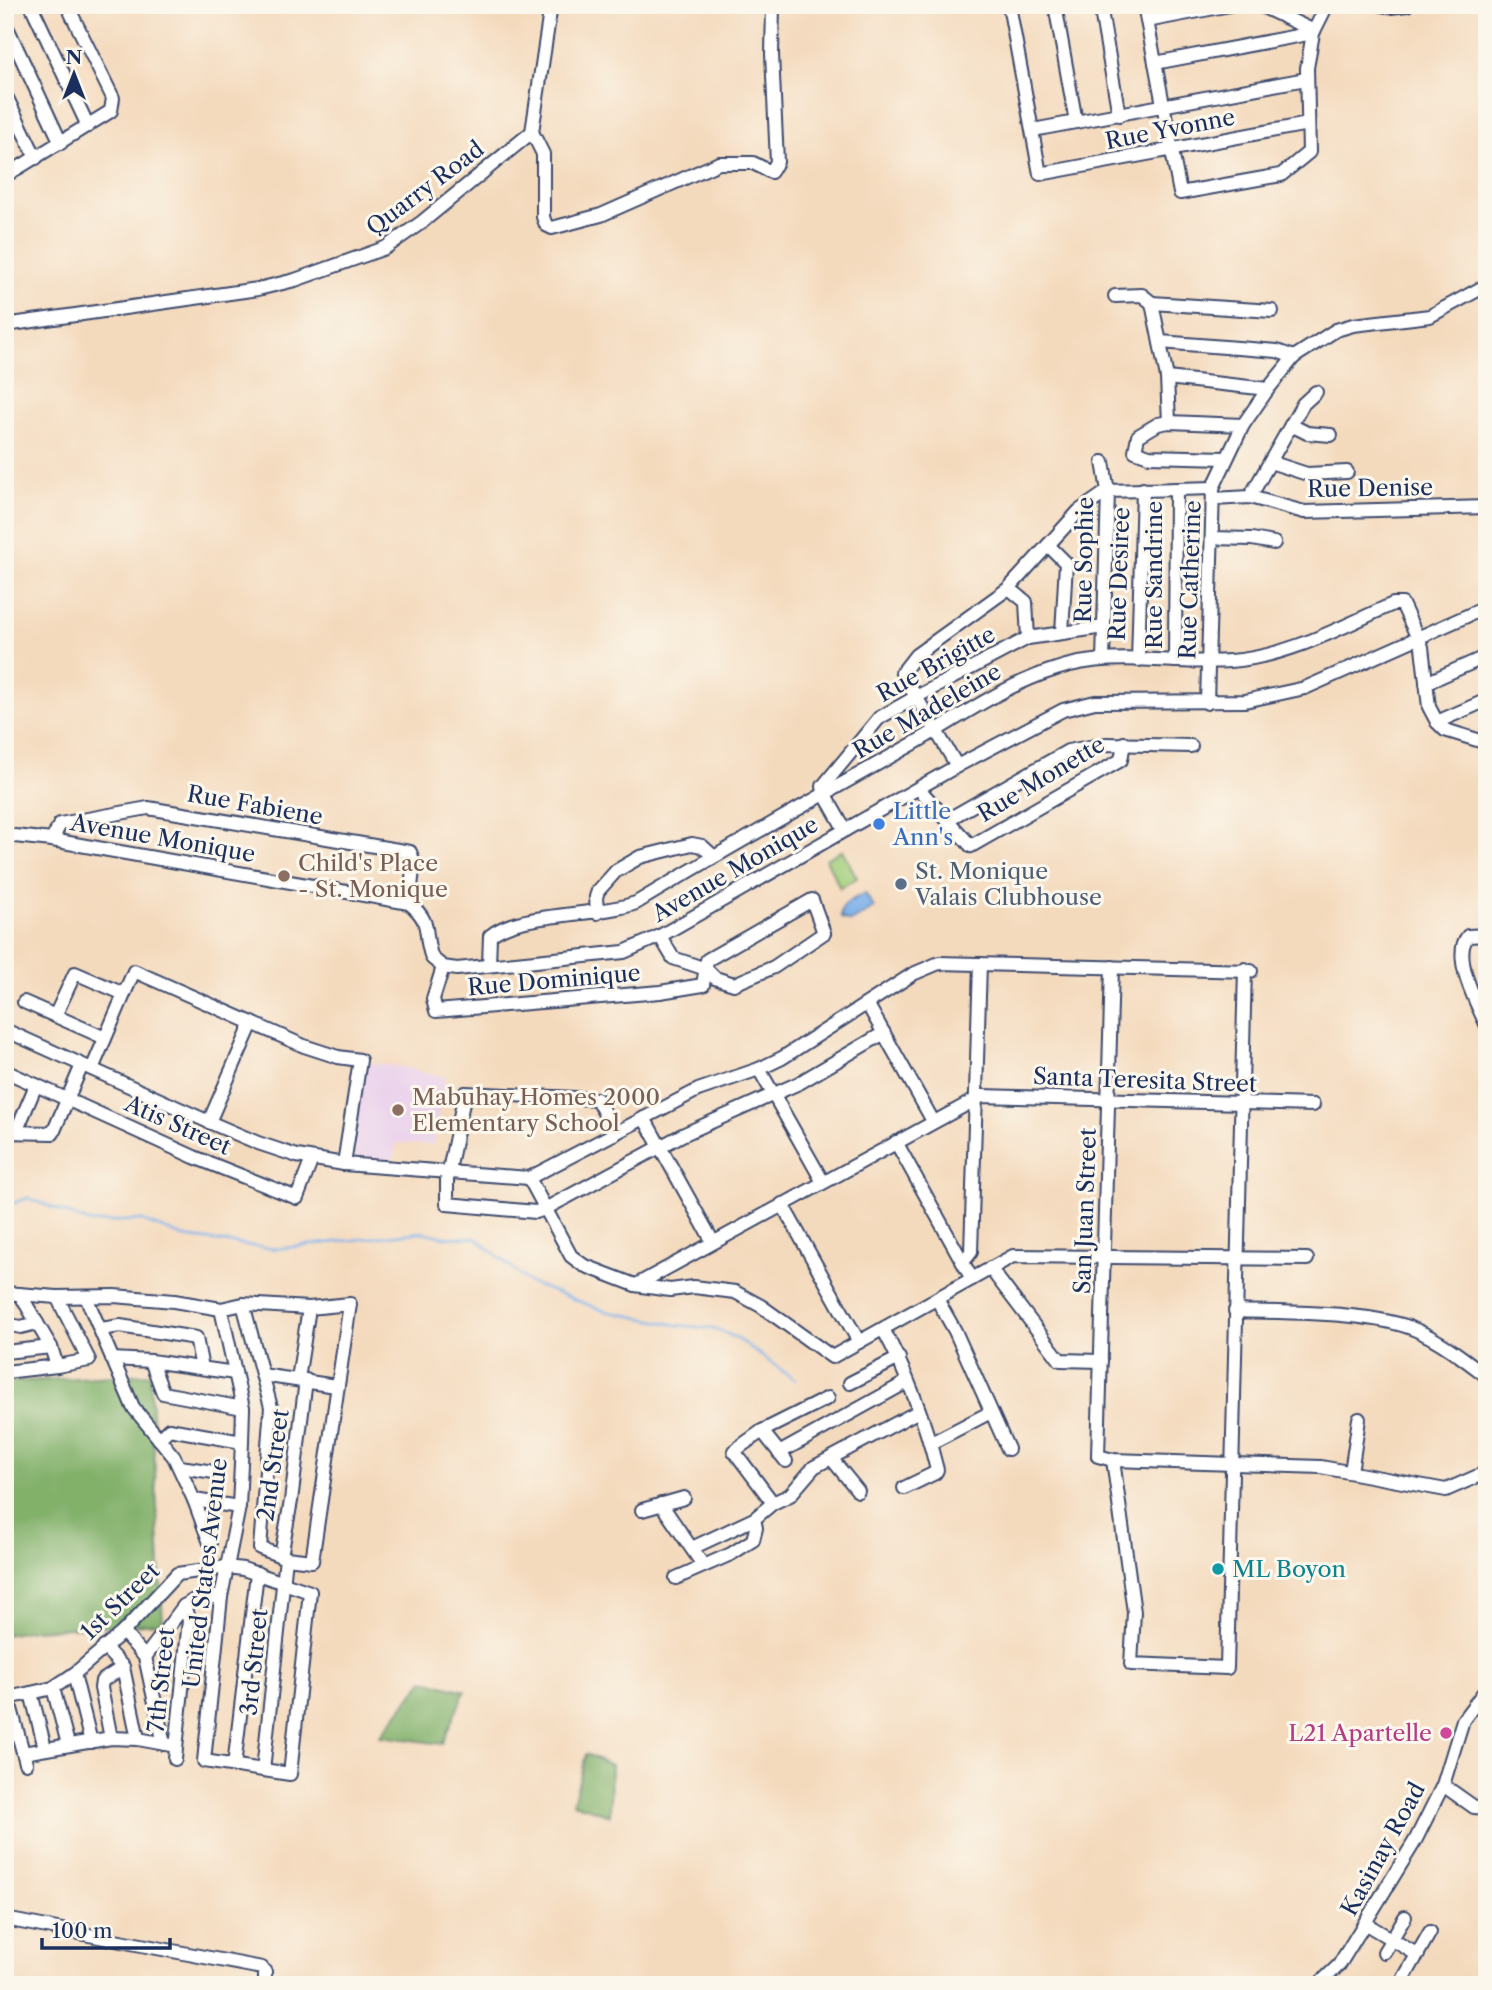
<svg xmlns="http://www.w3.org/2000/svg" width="1492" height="1990" font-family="'Libre Caslon Text',serif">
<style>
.built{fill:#ead1ec}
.green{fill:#a3ce7a;stroke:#5f7e6c;stroke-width:2}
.forest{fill:#82b16a;stroke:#4e7064;stroke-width:2}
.water{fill:#7bb0e9;stroke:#4b70a4;stroke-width:2}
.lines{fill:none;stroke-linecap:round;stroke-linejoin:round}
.stream{stroke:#7bb0e9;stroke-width:2.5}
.minor-casing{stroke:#3c496c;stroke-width:16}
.minor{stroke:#fff;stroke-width:12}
.shop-dot{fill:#3f7fe0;stroke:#fbf7ec;stroke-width:2.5}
.education-dot{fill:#8d6e63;stroke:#fbf7ec;stroke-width:2.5}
.service-dot{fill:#5c6f8a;stroke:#fbf7ec;stroke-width:2.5}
.culture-dot{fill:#0f9aa8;stroke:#fbf7ec;stroke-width:2.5}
.hotel-dot{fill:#d1479c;stroke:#fbf7ec;stroke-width:2.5}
.labels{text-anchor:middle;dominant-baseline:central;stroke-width:6;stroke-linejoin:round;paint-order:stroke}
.street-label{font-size:23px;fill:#1b2f5e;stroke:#fbf7ec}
.shop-label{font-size:23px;fill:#366cbe;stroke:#fbf7ec;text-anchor:start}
.education-label{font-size:23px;fill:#785e54;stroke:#fbf7ec;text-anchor:start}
.service-label{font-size:23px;fill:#4e5e75;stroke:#fbf7ec;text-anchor:start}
.culture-label{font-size:23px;fill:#0d838f;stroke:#fbf7ec;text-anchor:start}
.hotel-label{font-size:23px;fill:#b23c85;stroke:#fbf7ec;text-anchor:end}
</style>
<rect width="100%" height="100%" fill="#fbf7ec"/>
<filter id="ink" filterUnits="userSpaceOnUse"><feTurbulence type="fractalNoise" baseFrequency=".0143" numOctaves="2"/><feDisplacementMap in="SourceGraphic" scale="14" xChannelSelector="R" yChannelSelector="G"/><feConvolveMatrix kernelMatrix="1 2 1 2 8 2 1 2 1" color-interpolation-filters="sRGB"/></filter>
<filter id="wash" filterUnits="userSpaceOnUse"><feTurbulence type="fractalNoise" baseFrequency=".00686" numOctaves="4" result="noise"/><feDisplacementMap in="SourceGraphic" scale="28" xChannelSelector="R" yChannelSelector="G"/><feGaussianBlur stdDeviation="1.57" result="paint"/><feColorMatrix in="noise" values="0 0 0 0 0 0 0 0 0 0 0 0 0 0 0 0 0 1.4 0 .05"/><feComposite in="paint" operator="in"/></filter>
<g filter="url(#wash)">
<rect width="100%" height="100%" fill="#f4dabd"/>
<path class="built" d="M364,1062L401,1067L445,1077L433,1145L396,1143L393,1163L349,1158Z"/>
<path class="green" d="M842,850L857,878L840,888L826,859Z"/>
<g class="forest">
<path d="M150,1374L163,1623L32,1630L5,1635V1382Z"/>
<path d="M424,1680L465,1691L442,1744L380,1736Z"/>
<path d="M586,1754L611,1765L610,1815L573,1803Z"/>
</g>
<path class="water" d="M865,893L874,908L851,922L841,918C839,903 853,900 865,893Z"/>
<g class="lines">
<path class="stream" d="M5,1206L28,1198L91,1223L140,1220L184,1237L275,1249L422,1232L444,1237L476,1238L530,1283L605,1311L677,1325L716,1329L738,1339L795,1380"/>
</g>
</g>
<g filter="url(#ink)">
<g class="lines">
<g class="minor-casing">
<g id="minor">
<path d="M31,5L88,126"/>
<path d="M1009,5L1040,174L1308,124"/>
<path d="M1055,5L1076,122"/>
<path d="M1100,5L1119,115"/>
<path d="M1144,5L1180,193L1281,175L1309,152L1307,68L1313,33L1327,5"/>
<path d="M1259,5L1314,31"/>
<path d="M1381,5L1391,7L1407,5"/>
<path d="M1486,18L1487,17"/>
<path d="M1147,21L1230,5"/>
<path d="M5,23L61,143"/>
<path d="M1155,63L1313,33"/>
<path d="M5,94L36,158"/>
<path d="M1033,130L1306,79"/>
<path d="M532,132L543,154V217L546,225L552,228L601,215L719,163H753L771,172L777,162L772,54L773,5"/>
<path d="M5,176L111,111L113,98L67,5"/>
<path d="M1115,296L1142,295L1152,303"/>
<path d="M1152,303L1167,378L1169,422"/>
<path d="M1152,303L1272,311"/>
<path d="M5,325L258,289L295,280L385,248L422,222L532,132L551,5"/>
<path d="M1160,342L1277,351L1294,357"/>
<path d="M1167,378L1268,389"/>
<path d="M1291,425L1307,433L1331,435"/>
<path d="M1226,458L1149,456L1135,451L1138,436L1158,424L1169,422L1243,425"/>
<path d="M1103,462L1108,491L1103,660"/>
<path d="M1270,462L1307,474L1347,472"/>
<path d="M1250,497L1303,404L1316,392"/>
<path d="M1213,499L1250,497L1304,512L1487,507"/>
<path d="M1212,538L1252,539L1274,543"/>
<path d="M1048,545L1066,563L1062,633"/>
<path d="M1009,588L1026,602L1028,638"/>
<path d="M1138,660L1143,489"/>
<path d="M1175,661L1176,489"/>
<path d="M1426,683L1487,656"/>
<path d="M1207,703L1213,488L1243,425L1268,389L1294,357L1336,330L1353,325L1430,316L1487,285"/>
<path d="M1437,722L1487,700"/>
<path d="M957,766L902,673L916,655L1009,588L1079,511L1108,491L1213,488"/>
<path d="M919,789L971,846L1121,760L1124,743"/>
<path d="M947,820L1068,751L1106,744L1191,746"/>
<path d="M845,830L824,793L823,786L879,718L916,697L1028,638L1104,627"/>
<path d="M5,835L52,840L409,903C434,924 422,932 432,958L443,967L457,969L624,952L660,936L957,766L1063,710L1095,702L1245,701L1305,688L1487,607"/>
<path d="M52,840L60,824L148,808L410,852L414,862L409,903"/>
<path d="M597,913L596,897L598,891L616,871L640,857L692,844L702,846L713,856"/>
<path d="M1487,935L1468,936C1451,956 1477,1004 1487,1026"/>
<path d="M489,965L490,936C517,912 597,917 636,903C727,848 819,797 911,745C959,718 1004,685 1056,669C1112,650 1172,665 1230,661C1288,657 1341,627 1393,604H1402L1422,647L1429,707L1437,722L1445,730L1487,743"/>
<path d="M443,967L433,999L436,1011L660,992L703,985L707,960L812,900L824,933L774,967L734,984L715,978L706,969L673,958L660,936"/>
<path d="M1112,967L1098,1456L1113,1460L1321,1467L1446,1490L1487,1472"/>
<path d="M24,1002L105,1038"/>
<path d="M868,1005L933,1121"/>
<path d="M55,1016L75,973L124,994"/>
<path d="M5,1030L209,1122L258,1143L297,1156L344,1164L529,1178L698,1090L759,1069L782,1058L913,974L939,963L1251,971"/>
<path d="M92,1069L134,971L304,1046L338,1057L360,1060L344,1164"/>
<path d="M759,1069L823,1182"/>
<path d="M5,1071L194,1157L297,1198L312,1159"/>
<path d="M644,1118L713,1242"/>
<path d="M209,1122L252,1023"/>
<path d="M5,1132L53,1133L82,1065"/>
<path d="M16,1132L36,1085"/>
<path d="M615,1134L597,1099L465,1093L447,1180V1204L536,1212L545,1209L682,1135L799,1083L884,1033"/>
<path d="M896,1142L972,1279"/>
<path d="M529,1178L571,1256L583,1265L635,1285L670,1290L694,1287L735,1292L761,1306L832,1357L1013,1256L1307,1259"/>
<path d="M782,1204L859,1342"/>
<path d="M963,1262L971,1252L980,964"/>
<path d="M990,1268L1060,1360L1101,1361"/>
<path d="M636,1285L982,1096L1313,1105"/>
<path d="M5,1293L57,1297L114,1296L174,1301L221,1309L243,1304L309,1308L350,1304L312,1561L286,1558L260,1548L271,1407L243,1304"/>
<path d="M20,1294L51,1347L57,1366"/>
<path d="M86,1297L133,1407L174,1457L194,1500L210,1543"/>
<path d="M937,1299L955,1331L1008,1449"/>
<path d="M1235,1311C1285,1313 1373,1311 1416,1330C1441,1341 1463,1358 1484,1374L1487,1379"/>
<path d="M5,1324L21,1327L37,1323"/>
<path d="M101,1329L120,1326L196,1338L202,1368"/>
<path d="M883,1329C907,1373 925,1421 937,1470L935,1473L904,1488"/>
<path d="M5,1352L51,1347"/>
<path d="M112,1359L151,1361L235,1373"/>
<path d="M151,1361L163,1393L243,1408"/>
<path d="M5,1372L57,1366L89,1360L57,1297"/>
<path d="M262,1375L336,1386"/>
<path d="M298,1379L309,1308"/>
<path d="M850,1383L899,1358"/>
<path d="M828,1398L762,1431L734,1451L773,1503L790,1495L814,1467L919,1411"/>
<path d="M762,1431L786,1461"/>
<path d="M159,1439L169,1429L242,1442"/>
<path d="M931,1443L991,1412"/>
<path d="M779,1453L907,1382"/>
<path d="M831,1458L858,1491"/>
<path d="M1113,1460L1134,1612L1131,1664L1227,1668L1245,969"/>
<path d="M180,1467L214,1472"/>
<path d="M1351,1472L1359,1419"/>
<path d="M194,1500L239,1507"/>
<path d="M661,1504L703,1565"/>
<path d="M642,1510L684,1498"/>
<path d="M692,1548L754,1519L773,1503"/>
<path d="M281,1556L291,1501L306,1380"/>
<path d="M676,1578L731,1554L753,1540L756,1528L754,1519"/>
<path d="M123,1632L145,1657L164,1744"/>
<path d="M104,1647L123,1667L138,1739"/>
<path d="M145,1657L184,1606L199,1597H221"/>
<path d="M74,1674L91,1742"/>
<path d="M53,1688L68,1744"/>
<path d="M31,1693L45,1748"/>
<path d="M111,1738L101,1688L102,1681L123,1667"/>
<path d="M23,1753L111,1738L138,1739L176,1746"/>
<path d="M175,1759L189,1620L184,1606"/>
<path d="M26,1763L8,1698L53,1688L74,1674L123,1632L177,1574L227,1567L243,1569L310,1592L290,1774L204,1761L221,1597L239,1507L242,1442L243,1408L221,1309"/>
<path d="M234,1766L257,1573"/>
<path d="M263,1770L286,1558"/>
<path d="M1443,1785L1474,1807L1487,1808"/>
<path d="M5,1919L262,1968L265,1972V1985"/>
<path d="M1366,1924L1418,1955"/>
<path d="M1384,1952L1405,1917"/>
<path d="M1318,1985L1339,1965L1415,1841L1443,1785L1463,1720L1487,1688"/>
<path d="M1400,1985L1430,1932"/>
</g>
</g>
<use href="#minor" class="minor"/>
</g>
</g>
<circle class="shop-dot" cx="879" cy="824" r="7"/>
<g class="education-dot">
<circle cx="284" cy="876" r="7"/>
<circle cx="398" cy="1110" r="7"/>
</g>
<circle class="service-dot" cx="901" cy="884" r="7"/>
<circle class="culture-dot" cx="1218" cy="1569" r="7"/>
<circle class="hotel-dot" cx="1446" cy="1733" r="7"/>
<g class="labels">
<g class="street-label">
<text transform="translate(1170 129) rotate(-11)">Rue Yvonne</text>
<text transform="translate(425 188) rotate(-37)">Quarry Road</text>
<text transform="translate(1370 488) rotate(-1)">Rue Denise</text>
<text transform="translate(1084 560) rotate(-89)">Rue Sophie</text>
<text transform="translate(1119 574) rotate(-88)">Rue Desiree</text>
<text transform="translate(1154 575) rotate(-90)">Rue Sandrine</text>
<text transform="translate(1190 580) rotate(-88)">Rue Catherine</text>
<text transform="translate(936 664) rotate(-29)">Rue Brigitte</text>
<text transform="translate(927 711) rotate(-30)">Rue Madeleine</text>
<text transform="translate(1041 779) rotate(-31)">Rue Monette</text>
<text transform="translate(255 805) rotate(10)">Rue Fabiene</text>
<text transform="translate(163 838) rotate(10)">Avenue Monique</text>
<text transform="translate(735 869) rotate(-30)">Avenue Monique</text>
<text transform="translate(554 980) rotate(-5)">Rue Dominique</text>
<text transform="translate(1145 1080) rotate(2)">Santa Teresita Street</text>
<text transform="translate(178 1125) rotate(24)">Atis Street</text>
<text transform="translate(1085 1211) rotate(-88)">San Juan Street</text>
<text transform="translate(273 1465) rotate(-82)">2nd Street</text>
<text transform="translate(205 1573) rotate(-83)">United States Avenue</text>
<text transform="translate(120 1601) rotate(-44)">1st Street</text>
<text transform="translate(254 1662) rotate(-84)">3rd Street</text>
<text transform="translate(161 1680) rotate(-84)">7th Street</text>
<text transform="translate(1383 1849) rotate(-61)">Kasinay Road</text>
</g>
<g class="shop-label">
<text x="893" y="811">Little<tspan x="893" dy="26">Ann's</tspan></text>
</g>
<g class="education-label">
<text x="298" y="863">Child's Place<tspan x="298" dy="26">- St. Monique</tspan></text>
<text x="412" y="1097">Mabuhay Homes 2000<tspan x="412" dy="26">Elementary School</tspan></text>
</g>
<g class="service-label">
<text x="915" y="871">St. Monique<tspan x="915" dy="26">Valais Clubhouse</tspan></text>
</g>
<g class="culture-label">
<text x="1232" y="1569">ML Boyon</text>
</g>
<g class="hotel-label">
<text x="1432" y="1733">L21 Apartelle</text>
</g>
</g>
<rect width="1492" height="1990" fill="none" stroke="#fbf7ec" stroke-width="28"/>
<g transform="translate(74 74)" stroke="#fbf7ec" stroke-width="5" paint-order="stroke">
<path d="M0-5L12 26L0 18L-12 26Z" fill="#1b2f5e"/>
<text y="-10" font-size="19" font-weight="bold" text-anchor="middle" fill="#1b2f5e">N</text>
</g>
<path d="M42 1938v10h128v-10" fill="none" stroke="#1b2f5e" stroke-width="3.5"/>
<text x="52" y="1938" font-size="21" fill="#1b2f5e" stroke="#fbf7ec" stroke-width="5" paint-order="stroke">100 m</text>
</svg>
